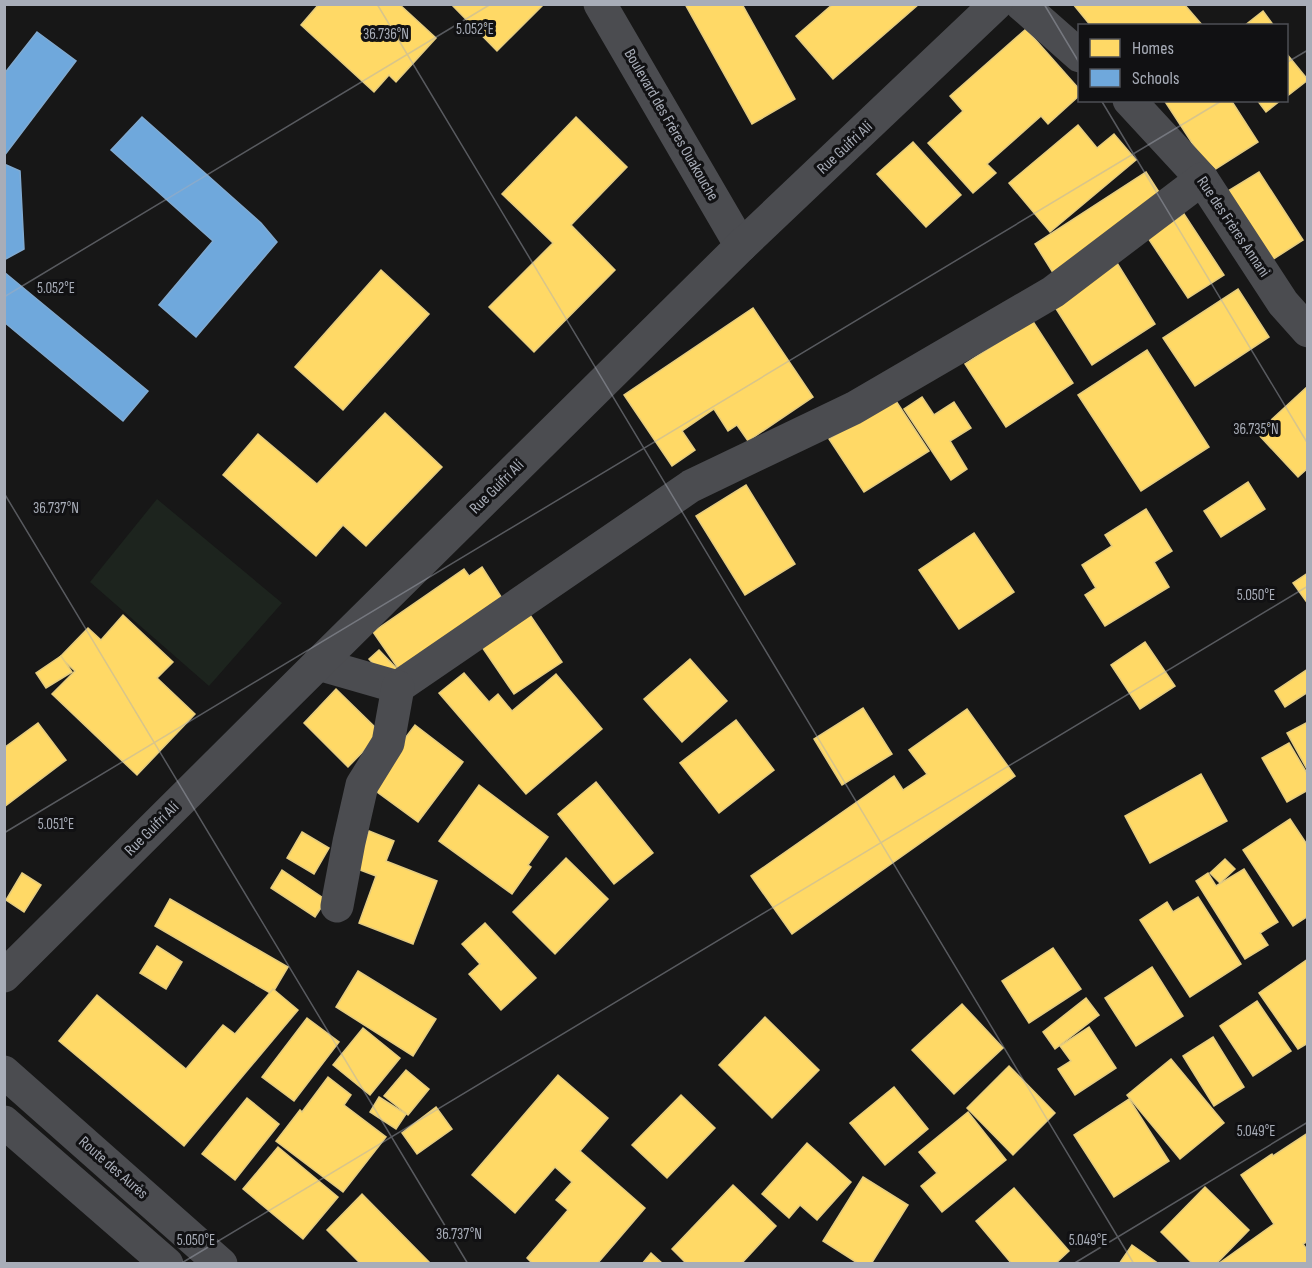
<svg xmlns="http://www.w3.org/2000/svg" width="1312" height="1268" font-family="'Sofia Sans Condensed',sans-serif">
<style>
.green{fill:#1d241e}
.homes{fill:#ffd966;stroke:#e5cc7f;stroke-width:1.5}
.schools{fill:#6fa8dc;stroke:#80aad1;stroke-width:1.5}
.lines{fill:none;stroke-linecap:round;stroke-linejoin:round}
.minor{stroke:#4b4c50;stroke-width:33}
.tertiary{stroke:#4b4c50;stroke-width:33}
.ticks{fill:none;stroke:#a8adb8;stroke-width:1.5;stroke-opacity:0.45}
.labels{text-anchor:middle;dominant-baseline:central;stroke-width:6;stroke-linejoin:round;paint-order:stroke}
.street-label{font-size:16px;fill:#a8adb8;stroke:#111113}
.ticks-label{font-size:15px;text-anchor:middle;fill:#a8adb8;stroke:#111113;stroke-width:6;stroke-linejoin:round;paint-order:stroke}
</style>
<rect width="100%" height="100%" fill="#171717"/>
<path class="green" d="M157,499L282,603L209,686L90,582Z"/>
<g class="homes">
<path d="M319,4H399L436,38L396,82L389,75L374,92L301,25Z"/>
<path d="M451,4H544L497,51Z"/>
<path d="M685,4H742L795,99L752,124Z"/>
<path d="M833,4H919L833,79L796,36Z"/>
<path d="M1073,4H1184L1203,26H1091Z"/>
<path d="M1263,11L1274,26H1244Z"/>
<path d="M1026,29L1080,90V95L1048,124L1041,116L987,164L996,173L973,193L928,143L963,111L950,96Z"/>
<path d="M1286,53L1308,80L1286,97Z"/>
<path d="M1164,100H1231L1258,142L1211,172Z"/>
<path d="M1257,100H1281L1266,112Z"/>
<path d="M576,117L627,167L571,225L615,270L534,352L489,307L553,243L502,194Z"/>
<path d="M1078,125L1097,148L1114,134L1136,160L1050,232L1009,183Z"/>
<path d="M913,142L961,195L926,227L877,174Z"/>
<path d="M1146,172L1166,203L1055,276L1035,244Z"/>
<path d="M1259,172L1303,240L1272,260L1228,191Z"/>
<path d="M1184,214L1224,275L1188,298L1148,238Z"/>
<path d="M1117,263L1155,324L1092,365L1053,304Z"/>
<path d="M381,270L429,314L343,410L295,367Z"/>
<path d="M1238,289L1269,337L1195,386L1163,338Z"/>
<path d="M753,308L813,397L748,441L737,425L728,431L714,409L682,431L695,450L672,466L624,395Z"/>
<path d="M1032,320L1073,383L1006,427L965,364Z"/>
<path d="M1147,350L1209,447L1141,491L1078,395Z"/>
<path d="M1308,386V468L1298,477L1257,433Z"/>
<path d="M922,397L934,415L954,402L971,428L950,441L967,469L951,480L904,409Z"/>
<path d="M894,398L929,451L864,492L829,439Z"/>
<path d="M385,413L442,467L366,546L343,525L316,556L223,475L258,434L317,484Z"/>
<path d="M1248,482L1265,509L1221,537L1204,511Z"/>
<path d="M746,485L795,564L745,595L696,516Z"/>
<path d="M1146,509L1172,551L1154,562L1169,587L1105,626L1085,595L1096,588L1082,565L1112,546L1105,535Z"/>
<path d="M974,533L1014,592L959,629L919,570Z"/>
<path d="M482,567L505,603L402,674L373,632L464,569L469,576Z"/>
<path d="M1308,573V604L1293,583Z"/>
<path d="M123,615L173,662L157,678L195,714L137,775L52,694L75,671L60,657L88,628L101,640Z"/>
<path d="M530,615L562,662L514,694L482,647Z"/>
<path d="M1145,642L1175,686L1140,709L1111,665Z"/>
<path d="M379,650L400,672L390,681L369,659Z"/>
<path d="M61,656L72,672L46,688L36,673Z"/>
<path d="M690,659L727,701L682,742L644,699Z"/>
<path d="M1308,669V692L1285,707L1275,691Z"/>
<path d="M464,673L489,702L498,694L512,711L556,674L602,729L526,794L439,693Z"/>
<path d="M336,689L381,733L348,767L304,723Z"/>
<path d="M863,708L892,754L842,785L814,739Z"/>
<path d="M967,709L1015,776L792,934L751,876L894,776L903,790L927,774L909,750Z"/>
<path d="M736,720L774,770L719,813L680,763Z"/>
<path d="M1308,722V771L1287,733Z"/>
<path d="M38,723L66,760L4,807V748Z"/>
<path d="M415,725L463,762L418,822L369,786Z"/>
<path d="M1289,743L1308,775V790L1287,802L1262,758Z"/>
<path d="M1201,774L1227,821L1150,863L1125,816Z"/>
<path d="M596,782L653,853L614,884L558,814Z"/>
<path d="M479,785L548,837L528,865L531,867L512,894L439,841Z"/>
<path d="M1290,819L1308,846V916L1293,926L1243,850Z"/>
<path d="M369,831L394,841L386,861L437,881L413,944L359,923L376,876L355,868Z"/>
<path d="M302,832L329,848L314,874L287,858Z"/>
<path d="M566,858L608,899L555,954L513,912Z"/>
<path d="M1225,859L1235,869L1220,883L1210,873Z"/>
<path d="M1244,869L1278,922L1260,933L1268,945L1245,959L1196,881L1208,873L1216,886Z"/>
<path d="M282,870L326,900L315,917L271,888Z"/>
<path d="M22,873L41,885L24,912L6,900Z"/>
<path d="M1198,897L1241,964L1190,997L1140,920L1167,902L1173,912Z"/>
<path d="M170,899L288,967L272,994L155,926Z"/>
<path d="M485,923L536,978L501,1010L469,974L480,964L462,944Z"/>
<path d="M157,946L182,962L166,989L140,973Z"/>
<path d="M1053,948L1081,989L1029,1023L1002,981Z"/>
<path d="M1308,959V1043L1298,1049L1259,993Z"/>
<path d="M1152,967L1183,1016L1136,1046L1105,998Z"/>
<path d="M358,971L436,1019L413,1056L336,1007Z"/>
<path d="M273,989L298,1010L184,1146L59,1041L97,995L186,1069L223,1025L235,1034Z"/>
<path d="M1086,998L1099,1015L1055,1049L1043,1032Z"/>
<path d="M1257,1001L1291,1051L1253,1076L1220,1026Z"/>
<path d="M962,1004L1003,1048L954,1094L912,1050Z"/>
<path d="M765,1017L819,1070L772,1118L719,1065Z"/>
<path d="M307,1018L339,1042L294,1101L262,1077Z"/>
<path d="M1089,1027L1116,1068L1075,1095L1058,1069L1071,1061L1060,1046Z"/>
<path d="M363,1028L400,1058L370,1095L333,1065Z"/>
<path d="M1213,1037L1244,1087L1214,1106L1183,1056Z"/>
<path d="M1171,1059L1224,1123L1180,1159L1127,1095Z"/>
<path d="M1009,1066L1055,1113L1013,1155L967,1108Z"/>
<path d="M406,1070L429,1089L408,1115L384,1096Z"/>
<path d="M558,1075L608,1118L580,1151L645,1208L597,1264H533L527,1258L568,1210L556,1200L572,1182L555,1167L515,1213L472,1175Z"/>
<path d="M328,1077L351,1095L344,1105L386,1137L343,1192L276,1141L300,1110L302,1112Z"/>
<path d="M894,1087L928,1129L885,1165L850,1123Z"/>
<path d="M681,1095L715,1128L667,1178L632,1145Z"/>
<path d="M379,1097L406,1114L396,1129L370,1112Z"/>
<path d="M247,1098L279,1124L235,1180L202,1154Z"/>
<path d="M1129,1099L1169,1161L1114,1197L1074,1135Z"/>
<path d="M436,1107L452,1129L417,1154L402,1133Z"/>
<path d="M968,1112L1006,1160L942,1212L921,1186L937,1173L919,1152Z"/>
<path d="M1308,1133V1241L1303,1244L1308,1251V1264H1218L1274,1224L1241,1175L1272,1154L1273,1156Z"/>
<path d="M807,1143L851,1182L817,1220L800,1205L789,1218L762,1194Z"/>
<path d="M278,1147L338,1197L303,1239L243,1189Z"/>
<path d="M863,1177L908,1205L871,1264H859L823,1241Z"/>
<path d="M733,1185L776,1226L741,1264H687L672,1249Z"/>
<path d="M1205,1187L1249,1230L1216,1264H1193L1161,1232Z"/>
<path d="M1014,1188L1069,1251L1055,1264H1012L976,1221Z"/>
<path d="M362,1194L431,1264H361L327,1230Z"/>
<path d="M1132,1245L1159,1264H1119Z"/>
<path d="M651,1253L663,1264H642Z"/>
</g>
<g class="schools">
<path d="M37,32L76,61L4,156V74Z"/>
<path d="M142,117L261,223L277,242L196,337L159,305L213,241L111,150Z"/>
<path d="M4,164L20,171L24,249L4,260Z"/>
<path d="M4,272L148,391L123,421L4,322Z"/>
</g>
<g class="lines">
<g class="minor">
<path d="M600,4L741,246"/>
<path d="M1021,4L1080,56"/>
<path d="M1129,100L1202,179L1283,303L1308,331"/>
<path d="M318,664L398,687L691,486L854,408L1053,292L1202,179"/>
<path d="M337,906L349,842L362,785L388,743L398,687"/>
<path d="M4,976L318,664L741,246L996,4"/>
</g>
<g class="tertiary">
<path d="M4,1072L221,1264"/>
<path d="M4,1122L167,1264"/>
</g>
</g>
<path class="ticks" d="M377,4L1134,1264M1044,4L1080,64M1286,63L1308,50M1101,100L1308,444M4,297L491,4M4,493L468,1264M4,833L1223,100M180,1264L1308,586M1073,1264L1308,1122"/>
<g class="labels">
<g class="street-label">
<text transform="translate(671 125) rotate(60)">Boulevard des Frères Ouakouche</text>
<text transform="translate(845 148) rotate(-43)">Rue Guifri Ali</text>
<text transform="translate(1233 227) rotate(56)">Rue des Frères Annani</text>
<text transform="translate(497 487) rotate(-45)">Rue Guifri Ali</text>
<text transform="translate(152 829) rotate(-45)">Rue Guifri Ali</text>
<text transform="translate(113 1168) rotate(41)">Route des Aurès</text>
</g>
</g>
<g class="ticks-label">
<text x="475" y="34">5.052°E</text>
<text x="386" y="39">36.736°N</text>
<text x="56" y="293">5.052°E</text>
<text x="1256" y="434">36.735°N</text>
<text x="56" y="513">36.737°N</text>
<text x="1256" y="600">5.050°E</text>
<text x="56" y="829">5.051°E</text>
<text x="1256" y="1136">5.049°E</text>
<text x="459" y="1239">36.737°N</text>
<text x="196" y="1245">5.050°E</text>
<text x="1088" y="1245">5.049°E</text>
</g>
<rect width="1312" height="1268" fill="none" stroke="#a8adb8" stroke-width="12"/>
<rect x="1078" y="24" width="210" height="78" fill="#111113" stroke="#4d4f55" stroke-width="1.5"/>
<rect x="1090" y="39" width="30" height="18" fill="#ffd966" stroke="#4d4f55" stroke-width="1.5"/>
<text x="1132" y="54" font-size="18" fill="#a8adb8">Homes</text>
<rect x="1090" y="69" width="30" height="18" fill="#6fa8dc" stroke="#4d4f55" stroke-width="1.5"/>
<text x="1132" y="84" font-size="18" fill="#a8adb8">Schools</text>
</svg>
